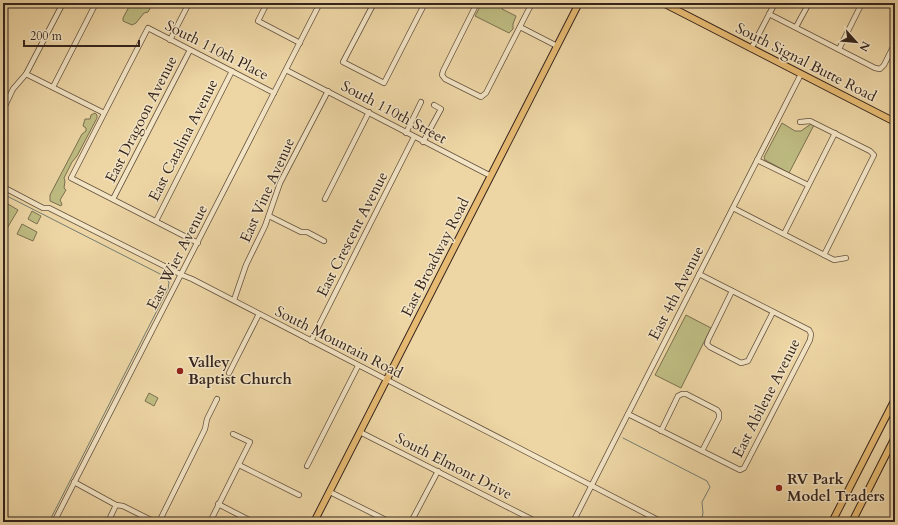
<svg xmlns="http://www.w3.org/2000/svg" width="898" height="525" font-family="Cardo,serif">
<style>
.green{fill:#bebc82;stroke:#7a7050}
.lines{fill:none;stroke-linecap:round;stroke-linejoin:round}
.stream{stroke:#727d72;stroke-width:1}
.minor-casing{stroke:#63513f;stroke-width:6}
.major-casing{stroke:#35251d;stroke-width:8}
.minor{stroke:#f3e4c4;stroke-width:4.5}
.major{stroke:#e6ba72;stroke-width:6}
.poi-dot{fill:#8f2418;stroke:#f3e4c4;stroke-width:1.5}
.labels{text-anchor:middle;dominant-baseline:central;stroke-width:3;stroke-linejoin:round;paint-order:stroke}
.street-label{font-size:15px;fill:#35251d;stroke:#f3e4c4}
.poi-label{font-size:15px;font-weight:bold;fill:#35251d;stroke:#f3e4c4;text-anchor:start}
</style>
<rect width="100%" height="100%" fill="#edd5a4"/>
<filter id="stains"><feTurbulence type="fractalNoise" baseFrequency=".005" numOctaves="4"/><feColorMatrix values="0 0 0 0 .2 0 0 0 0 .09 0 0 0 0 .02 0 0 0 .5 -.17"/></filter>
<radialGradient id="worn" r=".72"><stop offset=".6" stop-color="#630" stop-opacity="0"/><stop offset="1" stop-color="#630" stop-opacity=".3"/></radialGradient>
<g class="green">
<path d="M131,3H153L148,12L144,13L136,23L132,25L123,21V18Z"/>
<path d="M482,3H505L502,9L516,16L513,24V29L509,33L475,16Z"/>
<path d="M95,113L97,115V118L77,156L72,162L64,178L65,181L64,188L66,190L60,200L62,204L61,206L50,201V195L82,134L86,131V128L83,126L85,119H90L91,115Z"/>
<path d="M782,123L795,131H801L811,124L814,125L789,173L765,160L764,157Z"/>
<path d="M3,201L18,210L3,235Z"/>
<path d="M32,211L41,216L37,224L28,219Z"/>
<path d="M22,224L37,232L33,241L17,234Z"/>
<path d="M686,315L711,328L681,388L655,375Z"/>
<path d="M149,393L158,398L154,406L145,401Z"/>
</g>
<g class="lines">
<g class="stream">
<path d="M3,194L164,276L169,282L168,289L49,522"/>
<path d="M623,438L707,481L710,487L702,502L703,513L701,522"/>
</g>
<g class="minor-casing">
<g id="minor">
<path d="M267,3L258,21L300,43"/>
<path d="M374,3L343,62L384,83L425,3"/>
<path d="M477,3L443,71L442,75L445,79L481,97L486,93L532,3"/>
<path d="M769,14L875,68L880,69L884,65L895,43"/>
<path d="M520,27L557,46"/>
<path d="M796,27L809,3"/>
<path d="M170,40L189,3"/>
<path d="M751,49L775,3"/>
<path d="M839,49L862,3"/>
<path d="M286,70C355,105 422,141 491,176"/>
<path d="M26,74L104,113"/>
<path d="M53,87L96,3"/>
<path d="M3,110L13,89L26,74L63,3"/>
<path d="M800,122L810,121L870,151L874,155L824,255"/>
<path d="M406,133L421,102"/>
<path d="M423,142L441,109L434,105"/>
<path d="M757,160L808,185"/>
<path d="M3,187L43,208H49L182,275L192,279L662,522"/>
<path d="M113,199L190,50"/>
<path d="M325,199L369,112"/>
<path d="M733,208L834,260L846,258"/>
<path d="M269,216L301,232H307L324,241"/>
<path d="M156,221L232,71"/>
<path d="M784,234L835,133"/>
<path d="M198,243L71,178L148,28L274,93"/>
<path d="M732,291L708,340L707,344L710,347L741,363L748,361L773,312"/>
<path d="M234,300L246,265L265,226L280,183L328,91"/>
<path d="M311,341L414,137"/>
<path d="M229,373L259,314"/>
<path d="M628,414L740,470L744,468L810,340L811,334L809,330L699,274"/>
<path d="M661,431L678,396L682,394H686L717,410L719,413V418L702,451"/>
<path d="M360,432L537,522"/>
<path d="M239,465L299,495"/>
<path d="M307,466L358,366"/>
<path d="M74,482L116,505L123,506L155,522"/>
<path d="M330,492L390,522"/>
<path d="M218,504L253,522"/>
<path d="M54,522L320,3"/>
<path d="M108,522L116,505"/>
<path d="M159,522L205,429L207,419L217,399"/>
<path d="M210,522L250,442L233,434"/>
<path d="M411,522L438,471"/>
<path d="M573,522L801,74"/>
</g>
</g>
<g class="major-casing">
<g id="major">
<path d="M663,3L895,122"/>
<path d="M314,522L579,3"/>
<path d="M832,522L895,399"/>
<path d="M852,522L895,437"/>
</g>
</g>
<use href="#minor" class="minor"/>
<use href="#major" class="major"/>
</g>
<g class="poi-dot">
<circle cx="180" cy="371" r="4"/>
<circle cx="779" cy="488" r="4"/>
</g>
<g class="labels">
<g class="street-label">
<text transform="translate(217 50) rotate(27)">South 110th Place</text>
<text transform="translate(806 62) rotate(27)">South Signal Butte Road</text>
<text transform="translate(394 112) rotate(28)">South 110th Street</text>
<text transform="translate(141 119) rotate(-63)">East Dragoon Avenue</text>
<text transform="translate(183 140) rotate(-63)">East Catalina Avenue</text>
<text transform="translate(267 190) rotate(-66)">East Vine Avenue</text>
<text transform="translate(352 234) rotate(-63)">East Crescent Avenue</text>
<text transform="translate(177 257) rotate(-63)">East Wier Avenue</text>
<text transform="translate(435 257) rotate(-63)">East Broadway Road</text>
<text transform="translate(676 293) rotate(-63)">East 4th Avenue</text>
<text transform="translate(339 342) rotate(27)">South Mountain Road</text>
<text transform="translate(766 398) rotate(-63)">East Abilene Avenue</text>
<text transform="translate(454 466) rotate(27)">South Elmont Drive</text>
</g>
<g class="poi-label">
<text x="188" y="362">Valley<tspan x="188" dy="17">Baptist Church</tspan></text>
<text x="787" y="479">RV Park<tspan x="787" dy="17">Model Traders</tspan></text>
</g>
</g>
<rect width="898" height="525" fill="none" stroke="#edd5a4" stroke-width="16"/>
<rect x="4" y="4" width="890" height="517" fill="none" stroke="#35251d" stroke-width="2"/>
<rect x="8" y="8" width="882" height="509" fill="none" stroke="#35251d"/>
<g transform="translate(856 42) rotate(117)" stroke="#f3e4c4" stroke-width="3" paint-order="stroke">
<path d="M0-3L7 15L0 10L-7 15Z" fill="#35251d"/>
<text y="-6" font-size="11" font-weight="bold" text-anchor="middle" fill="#35251d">N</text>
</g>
<path d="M24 40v6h115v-6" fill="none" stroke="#35251d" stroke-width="2"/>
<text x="30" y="40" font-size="12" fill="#35251d" stroke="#f3e4c4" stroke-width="3" paint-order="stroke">200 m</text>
<rect width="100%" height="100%" filter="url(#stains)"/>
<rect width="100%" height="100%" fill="url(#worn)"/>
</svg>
